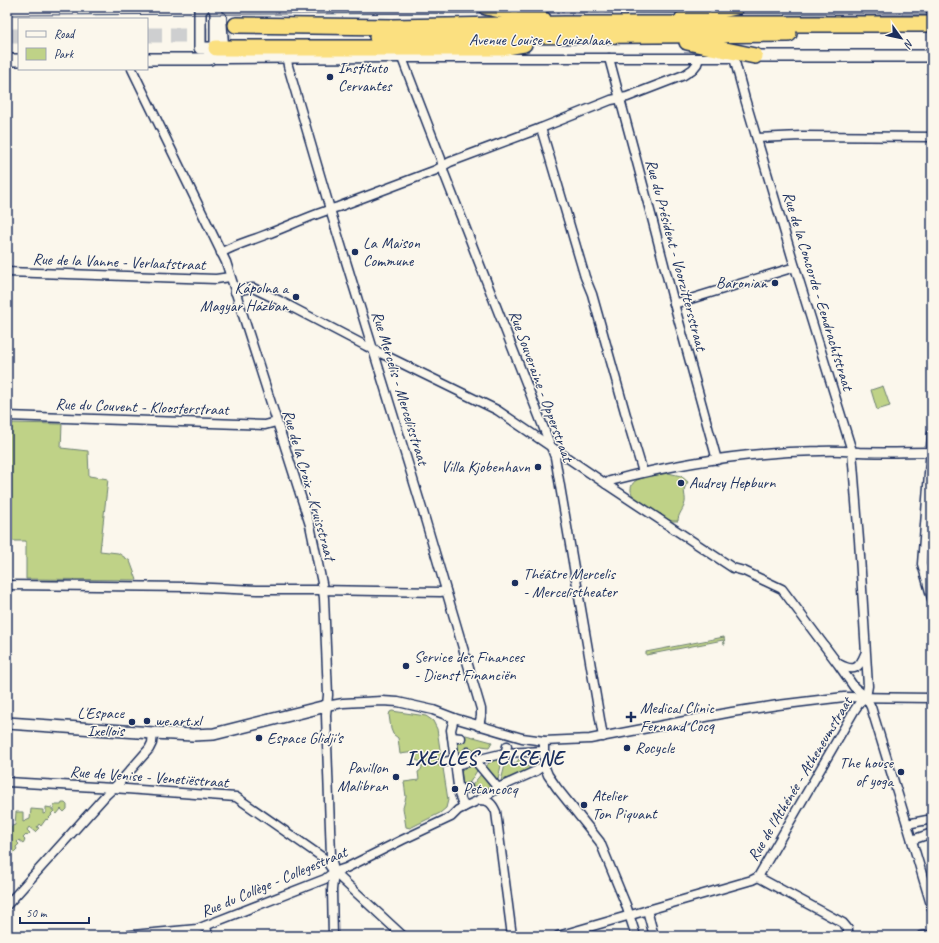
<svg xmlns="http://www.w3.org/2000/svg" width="939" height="943" font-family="Caveat,sans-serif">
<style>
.green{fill:#bfd287;stroke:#6d8072}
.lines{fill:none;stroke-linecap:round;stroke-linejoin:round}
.highway-tunnel{stroke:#cecfd0;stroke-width:15;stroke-dasharray:15 8;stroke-linecap:butt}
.street-casing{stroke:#1b2f5e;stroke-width:11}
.secondary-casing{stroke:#1b2f5e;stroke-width:14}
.highway-casing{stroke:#1b2f5e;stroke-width:18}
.street{stroke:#fbf7ec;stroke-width:8}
.secondary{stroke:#fbf7ec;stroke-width:11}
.highway{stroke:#fbe080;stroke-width:15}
.tram{stroke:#1b2f5e;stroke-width:1}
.poi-dot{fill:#1b2f5e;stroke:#fbf7ec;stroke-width:1.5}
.labels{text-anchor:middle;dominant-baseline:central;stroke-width:3;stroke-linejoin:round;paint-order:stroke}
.street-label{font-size:16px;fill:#1b2f5e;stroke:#fbf7ec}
.poi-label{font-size:16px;fill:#1b2f5e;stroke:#fbf7ec;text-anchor:start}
.district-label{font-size:20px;font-weight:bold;letter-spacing:1px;fill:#1b2f5e;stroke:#fbf7ec}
</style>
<rect width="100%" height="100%" fill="#fbf7ec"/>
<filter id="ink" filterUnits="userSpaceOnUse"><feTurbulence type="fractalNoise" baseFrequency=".025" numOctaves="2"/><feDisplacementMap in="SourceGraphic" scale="8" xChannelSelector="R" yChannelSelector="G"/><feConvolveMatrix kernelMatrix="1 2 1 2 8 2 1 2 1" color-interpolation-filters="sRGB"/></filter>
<g filter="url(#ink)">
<g class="green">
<path d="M883,386L890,406L877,410L871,390Z"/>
<path d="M7,423L62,424L61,448L88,451L89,476L108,479L100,551L118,553L130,561L137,580L26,579V541H7Z"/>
<path d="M668,473L681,476L688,482C680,492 688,496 684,506C682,511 678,515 678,521H672L666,519L660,513L659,514C652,509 638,501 633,496C629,490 631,483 637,480C645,476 659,475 668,473Z"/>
<path d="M724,637L725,644H724L723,640L646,655V652Z"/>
<path d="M392,711L426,716L433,721L437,729L441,756H442L444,768H443L448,800L446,808L440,813L410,828L406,827L403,808L406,797L404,782L419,780L418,772C424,769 423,762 416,760L415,752L400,754L398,738L393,734L391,729L389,715L390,712Z"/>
<path d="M466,735L492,742L489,747L481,746L464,754L458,751L456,742Z"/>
<path d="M493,758L502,760L498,780L485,768Z"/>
<path d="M519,759L532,770L504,784L501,781L506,761L516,763Z"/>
<path d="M475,765L478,769L467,787L463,786L461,770Z"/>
<path d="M482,773L494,788L485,793L470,788Z"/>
<path d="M62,803H65L67,805V809L64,812L61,809L57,814L54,811L51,814L52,815L47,820L46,819L41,826L39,824L37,827L39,828L35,832L29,827L27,830L30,833L27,836L26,835L23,838L25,840L23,843L19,840L17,842L19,844L16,847L17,849L11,855L9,854L7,856V828L15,825L16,812H23V822L30,819L31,809L43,810V814L46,813V807L52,808V810H54V805H61Z"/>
</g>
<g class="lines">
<g class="highway-tunnel">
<path d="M927,33H932"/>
<path d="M147,35H236"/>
<path d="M7,36H19"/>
</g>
<g class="street-casing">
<g id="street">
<path d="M222,17L224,44"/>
<path d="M207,56L210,59H224L402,58H736"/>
<path d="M402,58L441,159L444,173L555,457L603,737"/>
<path d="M609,58L653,222L676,311L717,460"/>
<path d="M734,58L745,99L795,267L852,451L859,540L868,686L866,697"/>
<path d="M287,59L288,66L332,216L423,512L481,709V716L479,726"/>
<path d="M132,69L226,262L310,525L322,583L324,598L328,695L326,715L331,856L334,872L332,890L333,936"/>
<path d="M541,128L585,277L592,294L627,419L643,472"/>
<path d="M757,138L801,136L932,137"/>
<path d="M221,253C234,245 250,241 265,235C289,226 313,214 338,207L436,170L450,162L541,128L611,100L627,97L684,75L693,69L697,64L699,58"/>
<path d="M7,272L216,279L230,277"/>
<path d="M235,292L245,289L253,288L280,301L366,346L497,410L606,484L733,568L744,571L782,589L838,664L854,687L866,697L871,707L907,824L932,908"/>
<path d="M674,304L795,267"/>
<path d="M7,416L265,425L276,422"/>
<path d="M932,434L922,564L932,599"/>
<path d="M606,484L610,481C678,463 750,452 820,451C833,450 846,451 859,452C883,453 908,452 932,452"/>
<path d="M7,585L189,587L257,590H316L440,592L446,591"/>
<path d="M839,664C854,672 859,669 865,654"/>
<path d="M326,706L343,703L382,701L398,702L433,710L454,718L522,738L544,741L590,739L732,712L778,705L844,697L932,698"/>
<path d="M454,718L451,730L452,737L459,794L464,807"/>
<path d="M452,737L461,738"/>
<path d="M544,741V765L548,775L557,788L600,842L626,905L636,936"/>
<path d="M468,752L498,788"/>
<path d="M504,760L507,746"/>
<path d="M443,762L455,760"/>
<path d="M455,765L505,753L543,751"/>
<path d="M7,782L113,788L236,797L325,859L334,872L403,936"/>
<path d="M459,791L468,788"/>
<path d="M479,800C489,800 492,803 496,812L512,936"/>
<path d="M907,824L927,820H932"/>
<path d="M912,840L932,833"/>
<path d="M758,877L843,923L848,929V936"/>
<path d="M7,905L106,795L120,782L149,749L152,743L153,733"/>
<path d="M647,910L654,936"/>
<path d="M206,926L208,936"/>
<path d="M122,936L197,929L325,879L334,872L346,868L402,840L451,817L458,810L464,807L479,800L498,788L536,771L544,765"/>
<path d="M558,936L752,880L758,877L854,711L860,702L866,697"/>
<path d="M921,936L932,935"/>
</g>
</g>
<g class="secondary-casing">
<g id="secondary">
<path d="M204,7L200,11V48H216"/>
<path d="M931,7L932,9"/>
<path d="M755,56H932"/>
<path d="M147,59H210L216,48V11L213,7"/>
<path d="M7,60H19"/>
<path d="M7,723L153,733L193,735L214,734L326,706"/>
</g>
</g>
<g class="highway-casing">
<g id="highway">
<path d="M486,7L543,19"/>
<path d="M683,18L736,7"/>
<path d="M236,25L393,27L565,24H927"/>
<path d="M377,37L789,34"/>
<path d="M687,42L755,56"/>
<path d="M216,48H501L524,44"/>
</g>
</g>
<use href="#street" class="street"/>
<use href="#secondary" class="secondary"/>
<use href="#highway" class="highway"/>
<path class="tram" d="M7,15L517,13L932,14"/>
</g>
</g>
<g class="poi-dot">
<circle cx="330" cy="77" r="4"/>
<circle cx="355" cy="252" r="4"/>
<circle cx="775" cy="283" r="4"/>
<circle cx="296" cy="297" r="4"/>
<circle cx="538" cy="467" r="4"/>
<circle cx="681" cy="483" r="4"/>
<circle cx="515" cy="583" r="4"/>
<circle cx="406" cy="666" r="4"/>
<path d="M629 711h4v4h4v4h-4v4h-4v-4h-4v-4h4z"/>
<circle cx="147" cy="721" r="4"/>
<circle cx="132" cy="722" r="4"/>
<circle cx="259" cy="738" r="4"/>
<circle cx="627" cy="748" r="4"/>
<circle cx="901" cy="772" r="4"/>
<circle cx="396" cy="777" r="4"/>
<circle cx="455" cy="789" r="4"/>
<circle cx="584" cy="805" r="4"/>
</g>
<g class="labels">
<g class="street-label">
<text x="540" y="40">Avenue Louise - Louizalaan</text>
<text transform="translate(676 255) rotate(75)">Rue du Président - Voorzittersstraat</text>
<text transform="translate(119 262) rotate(2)">Rue de la Vanne - Verlaatstraat</text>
<text transform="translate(818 291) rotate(73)">Rue de la Concorde - Eendrachtstraat</text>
<text transform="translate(541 386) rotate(70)">Rue Souveraine - Opperstraat</text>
<text transform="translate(400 388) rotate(73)">Rue Mercelis - Mercelisstraat</text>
<text transform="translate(142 407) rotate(2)">Rue du Couvent - Kloosterstraat</text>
<text transform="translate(309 485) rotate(74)">Rue de la Croix - Kruisstraat</text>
<text transform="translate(149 777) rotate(4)">Rue de Venise - Venetiëstraat</text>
<text transform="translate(800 779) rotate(-59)">Rue de l'Athénée - Atheneumstraat</text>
<text transform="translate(274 882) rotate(-23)">Rue du Collège - Collegestraat</text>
</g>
<g class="poi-label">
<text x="338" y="68">Instituto<tspan x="338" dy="18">Cervantes</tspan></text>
<text x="363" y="243">La Maison<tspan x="363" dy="18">Commune</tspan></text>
<text x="767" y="283" text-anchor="end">Baronian</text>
<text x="288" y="288" text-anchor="end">Kápolna a<tspan x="288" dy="18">Magyar Házban</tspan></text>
<text x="530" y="467" text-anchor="end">Villa Kjobenhavn</text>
<text x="689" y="483">Audrey Hepburn</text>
<text x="523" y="574">Théâtre Mercelis<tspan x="523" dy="18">- Mercelistheater</tspan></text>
<text x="414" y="657">Service des Finances<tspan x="414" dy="18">- Dienst Financiën</tspan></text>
<text x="640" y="708">Medical Clinic<tspan x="640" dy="18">Fernand Cocq</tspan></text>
<text x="124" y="713" text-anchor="end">L'Espace<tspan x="124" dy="18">Ixellois</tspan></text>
<text x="155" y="721">we.art.xl</text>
<text x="267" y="738">Espace Glidji's</text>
<text x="635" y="748">Rocycle</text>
<text x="893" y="763" text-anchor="end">The house<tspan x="893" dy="18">of yoga</tspan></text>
<text x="388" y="768" text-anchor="end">Pavillon<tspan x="388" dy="18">Malibran</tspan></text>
<text x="463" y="789">Petancocq</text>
<text x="592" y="796">Atelier<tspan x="592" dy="18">Ton Piquant</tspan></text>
</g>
<g class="district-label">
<text x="485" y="758">IXELLES - ELSENE</text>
</g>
</g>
<rect width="939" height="943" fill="none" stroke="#fbf7ec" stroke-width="24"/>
<rect x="12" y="12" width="915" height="919" fill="none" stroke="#1b2f5e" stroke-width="1.5" filter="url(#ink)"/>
<rect x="18" y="18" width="130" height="52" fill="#fbf7ec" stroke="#a1a7b3"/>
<rect x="26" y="31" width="20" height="6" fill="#fbf7ec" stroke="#a1a7b3"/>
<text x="54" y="38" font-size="12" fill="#1b2f5e">Road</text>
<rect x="26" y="48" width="20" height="12" fill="#bfd287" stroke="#a1a7b3"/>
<text x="54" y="58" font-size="12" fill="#1b2f5e">Park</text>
<g transform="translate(901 38) rotate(123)" stroke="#fbf7ec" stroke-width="3" paint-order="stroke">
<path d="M0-3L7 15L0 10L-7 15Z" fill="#1b2f5e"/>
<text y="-6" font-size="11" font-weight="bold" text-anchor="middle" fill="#1b2f5e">N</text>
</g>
<path d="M20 917v6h69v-6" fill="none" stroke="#1b2f5e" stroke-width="2"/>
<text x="26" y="917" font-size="12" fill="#1b2f5e" stroke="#fbf7ec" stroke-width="3" paint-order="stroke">50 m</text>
</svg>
